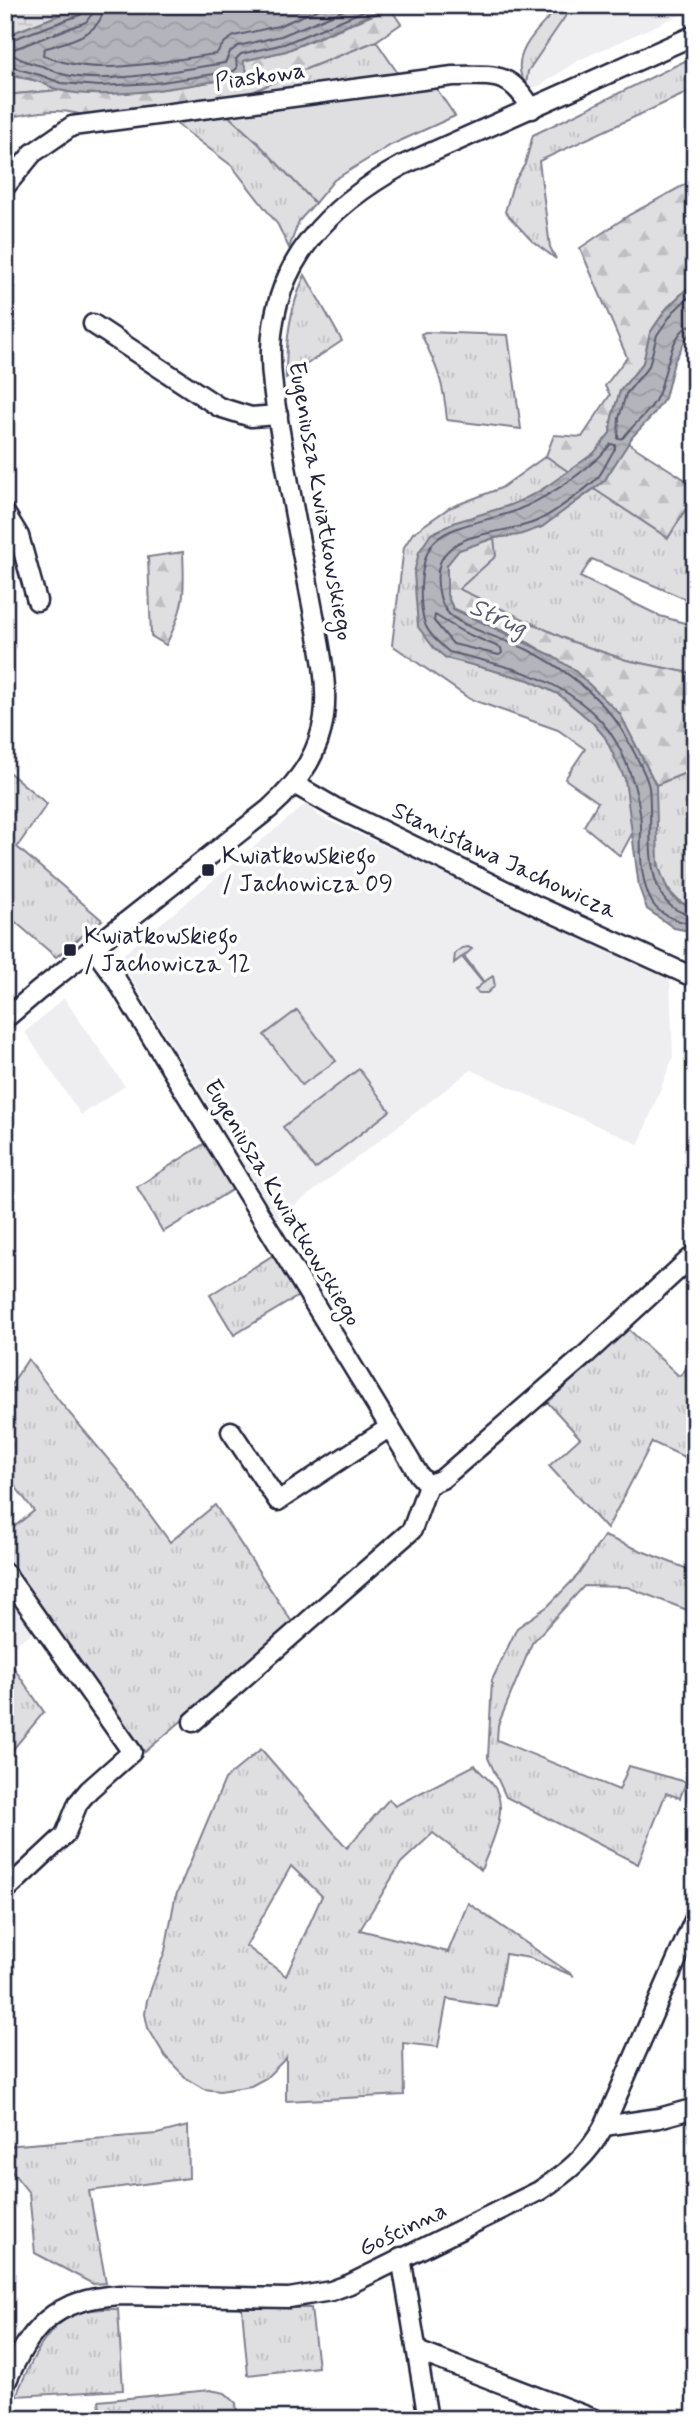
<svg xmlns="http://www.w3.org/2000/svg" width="700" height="2424" font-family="Mynerve,sans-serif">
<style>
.built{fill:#eeeef1}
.grass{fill:url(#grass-tufts);stroke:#80808e;stroke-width:2;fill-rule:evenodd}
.forest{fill:url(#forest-firs);stroke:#80808e;stroke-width:2}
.wetland{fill:url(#wetland-marsh);stroke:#80808e;stroke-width:2}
.pitch{fill:#dfdfe2;stroke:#80808e;stroke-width:2}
.water{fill:url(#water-waves);stroke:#7a7a88;stroke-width:2}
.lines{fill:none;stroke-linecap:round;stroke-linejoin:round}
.shore{stroke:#5c5c6f;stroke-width:2}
.minor-casing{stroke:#22223b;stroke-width:23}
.minor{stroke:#fff;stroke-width:18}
.poi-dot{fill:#22223b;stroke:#fff;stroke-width:2.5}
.labels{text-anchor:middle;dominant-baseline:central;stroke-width:7;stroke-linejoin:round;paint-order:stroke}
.street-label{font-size:24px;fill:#22223b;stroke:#fff}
.poi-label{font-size:24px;fill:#22223b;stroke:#fff;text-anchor:start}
.water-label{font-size:26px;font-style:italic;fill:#5c5c6f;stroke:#fff}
</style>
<defs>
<pattern id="grass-tufts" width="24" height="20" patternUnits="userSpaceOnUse" patternTransform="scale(1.75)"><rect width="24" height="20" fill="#dfdfe2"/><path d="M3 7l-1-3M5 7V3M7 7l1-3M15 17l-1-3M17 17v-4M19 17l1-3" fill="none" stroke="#bfbfc3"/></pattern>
<pattern id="forest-firs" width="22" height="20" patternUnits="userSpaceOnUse" patternTransform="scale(1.75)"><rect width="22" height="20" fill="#dfdfe2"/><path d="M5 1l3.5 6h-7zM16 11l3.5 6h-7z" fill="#bfbfc3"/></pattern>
<pattern id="wetland-marsh" width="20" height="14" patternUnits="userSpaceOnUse" patternTransform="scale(1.75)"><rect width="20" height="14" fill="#dfdfe2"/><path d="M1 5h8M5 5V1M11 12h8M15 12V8" fill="none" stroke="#bfbfc3"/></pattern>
<pattern id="water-waves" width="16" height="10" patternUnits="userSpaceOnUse" patternTransform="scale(1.75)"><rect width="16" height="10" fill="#b4b4bc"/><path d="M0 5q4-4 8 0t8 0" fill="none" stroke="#9a9aa2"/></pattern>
</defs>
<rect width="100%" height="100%" fill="#fff"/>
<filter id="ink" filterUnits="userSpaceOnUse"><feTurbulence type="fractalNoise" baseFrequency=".0143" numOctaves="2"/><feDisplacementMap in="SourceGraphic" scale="14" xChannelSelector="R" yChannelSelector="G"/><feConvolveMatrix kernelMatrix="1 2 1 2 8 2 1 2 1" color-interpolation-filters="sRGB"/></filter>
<g filter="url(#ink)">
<g class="built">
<path d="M573,5H695V8L577,61L541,85L533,88L526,85L528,71Z"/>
<path d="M307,803L319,816L670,976L673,1057L639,1144L471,1070L277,1219L125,968L114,962Z"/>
<path d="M64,998L125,1086L81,1115L25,1032Z"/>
<path d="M5,1562L49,1620L5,1652Z"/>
</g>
<g class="grass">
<path d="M561,5H573L528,71L526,85C505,56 542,25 561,5Z"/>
<path d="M376,41L401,78L242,97L278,80Z"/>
<path d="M695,56V89L539,161L550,247L556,259L531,240L505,212L513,184L525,164L533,135Z"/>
<path d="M5,75L39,81L60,90L5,95Z"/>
<path d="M223,111L258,143L315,203L299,221L289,248L278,225L232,166L170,119Z"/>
<path d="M305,275L342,341L286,378C286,339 289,311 305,275Z"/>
<path d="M425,332L508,335L521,429L447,420C444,384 437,366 421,334Z"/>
<path d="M546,456L569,472C550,484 532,497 510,505C484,515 457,521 431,534L446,658L529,680L560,695L593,723L605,737L625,779L634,830L620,856L584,826L598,802L565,779L585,749L558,730L470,699L392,645L404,547L413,533L449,508L501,488Z"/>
<path d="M594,489L668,538L695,494V603L592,559L580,577L660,616L695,626V674L626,660L570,641L458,589L495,556L494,538C534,533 562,513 594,489Z"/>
<path d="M5,769L47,804L17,847L102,920L56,957L12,919L5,925Z"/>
<path d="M695,769V908C646,896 656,824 656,785Z"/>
<path d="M468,947L472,949L464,956L484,982L493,976L495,986L487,993H479L475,990L483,983L462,957L454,963L455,953L462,948Z"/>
<path d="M207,1142L235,1188L163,1232L137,1187Z"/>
<path d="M275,1254L300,1295L234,1335L210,1295Z"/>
<path d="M625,1326L679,1376L695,1361V1457L691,1460L652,1442L607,1529L549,1466L580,1438L541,1395Z"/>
<path d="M28,1359L60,1402L118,1471L170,1542L215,1505L294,1625L145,1752L5,1562V1534L34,1511L5,1473V1394Z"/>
<path d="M604,1536L695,1572V1613L627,1587L584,1586L532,1643L498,1725L497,1740L619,1790L629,1766L686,1782L680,1798L666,1793L638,1864L506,1797L488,1758L492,1680L517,1628L548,1606L578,1575Z"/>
<path d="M5,1655L44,1712L5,1759Z"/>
<path d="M261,1749L347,1848L389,1799L395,1806L475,1765C480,1773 488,1778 493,1785C511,1809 490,1846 481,1870L433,1833L401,1863L360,1930L448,1952L468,1903L574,1976L530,1958L505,1954L497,2007L447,1999L438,2047L403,2043L404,2095L286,2101V2058L266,2078L251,2086L220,2091L204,2089L187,2079L165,2056L148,2028L145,2014L147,2000L165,1951L175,1898L225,1779ZM291,1866L322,1896L286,1976L246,1946Z"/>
<path d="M188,2126L189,2178L89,2191L106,2283L93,2284L35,2253L29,2193L5,2163V2146L157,2134Z"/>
<path d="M242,2308H311L318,2367L248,2375Z"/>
<path d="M103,2309H118L123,2390L16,2396C29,2366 46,2322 81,2312C88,2310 96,2310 103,2309Z"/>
<path d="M210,2390L225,2393L236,2403L238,2419H101L99,2401Z"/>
</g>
<g class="forest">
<path d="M390,8L401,24L376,41L278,80L242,97L96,120C63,105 39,112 5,118V95L60,90L100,94L157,90L249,76L242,61L286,51Z"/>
<path d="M695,179V281L667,308L650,333L643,363L620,391L612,417L610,433L594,453L569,472L546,456L554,435L582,437L610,395L605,386L627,357L580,248L629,215Z"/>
<path d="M628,443L695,486V494L668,538L594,489L604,481Z"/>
<path d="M494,538L496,556L459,589L570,641L626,660L695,674V769L656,785L620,714L574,670L529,643L453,608L447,595V565L459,550Z"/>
<path d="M183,552C185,594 185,606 166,645L151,636L148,557Z"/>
</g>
<path class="wetland" d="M5,5H85L5,36Z"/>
<g class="pitch">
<path d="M430,79L455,116L391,145L334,180L315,203L258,143L223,111Z"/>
<path d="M297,1010L336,1061L302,1085L264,1035Z"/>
<path d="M359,1069L390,1111L315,1169L283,1127Z"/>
</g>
<g class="water">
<path d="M85,5H392L286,51L243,61L249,76C196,83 110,103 59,90C52,88 46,84 39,82C26,77 16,78 5,67V36Z"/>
<path d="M695,281V329L687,337L674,362L665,398L652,416L633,436L604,481L542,527L519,535L494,538L459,550L447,565V595L453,609L549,654L574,670L620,714L656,785L658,865L668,891L678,902L695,908V932L674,928L647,909L639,887L625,779L605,737L593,723L560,695L529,680L446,658L434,648L418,627L414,573L419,552L431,534L456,522L511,505L539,492L594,453L610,433L612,417L620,391L643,363L650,333L667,308Z"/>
</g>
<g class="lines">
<g class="shore">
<path d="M94,5L92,14L86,22L14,49L12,54C22,61 30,63 42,66C49,68 55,72 62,74C104,86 181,69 225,63L230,52L238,46L281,36L356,5"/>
<path d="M104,5C103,35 68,41 44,49L43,55C97,79 159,61 216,54L225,42L234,36L278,26L329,5"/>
<path d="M5,42L80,15L84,11L85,5"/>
<path d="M5,63L11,64L18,69L40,75L61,83L99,86L155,83L234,71L237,68L236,59L241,54L284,44L378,5"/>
<path d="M695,291L673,312L657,335L649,366L626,394L619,418L618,439L623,438C634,423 651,412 658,395C666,377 670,327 695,324"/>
<path d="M435,615L463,632L501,648L502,653L499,655L453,644L434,621Z"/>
<path d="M695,915C637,911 654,825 649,788C647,774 622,728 613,717C590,689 559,665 526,649C506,640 463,628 449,614C438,603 435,576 440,563C453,528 511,535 539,520C552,514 590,487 599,476C605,468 609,457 615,449V445L611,444C606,449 602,455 597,459C573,480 544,499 515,511C493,520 452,524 435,541C419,557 418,602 425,624C429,635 441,645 449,652C504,665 557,676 598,718C623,743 642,796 641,831C640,852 641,885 653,904C662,917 680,922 695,925"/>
</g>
<g class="minor-casing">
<g id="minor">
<path d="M5,187L33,153L72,126L453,76C494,76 509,70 532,109"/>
<path d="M93,324L219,407L251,417L278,415"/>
<path d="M5,513L19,536L37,601"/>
<path d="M294,784L334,807L539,907L695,978"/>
<path d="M93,948L116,979L419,1475L428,1485"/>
<path d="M5,1019L38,991L269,809C342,744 329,691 312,605C302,551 291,498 282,443C277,412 270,381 271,349C274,260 330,205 403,165L695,35"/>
<path d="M231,1431L278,1501L390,1427"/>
<path d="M428,1485L442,1479L584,1356L695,1254"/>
<path d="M5,1573L132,1752L89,1790L78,1803L65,1835L5,1891"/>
<path d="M193,1722L412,1530L428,1485"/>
<path d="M604,2126L659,2118L695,2108"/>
<path d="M401,2257L428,2419"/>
<path d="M417,2351L594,2419"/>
<path d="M5,2385C30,2327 53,2299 120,2295L289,2298L331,2291L350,2284L539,2191C567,2173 588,2156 604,2126L695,1918"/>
</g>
</g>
<use href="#minor" class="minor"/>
</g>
</g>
<g class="poi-dot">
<rect x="201" y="863" width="14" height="14" rx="3.5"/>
<rect x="63" y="943" width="14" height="14" rx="3.5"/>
</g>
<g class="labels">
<g class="street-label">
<text transform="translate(260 77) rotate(-8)">Piaskowa</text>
<text transform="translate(320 501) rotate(80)">Eugeniusza Kwiatkowskiego</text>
<text transform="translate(504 861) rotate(25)">Stanisława Jachowicza</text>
<text transform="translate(282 1203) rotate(59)">Eugeniusza Kwiatkowskiego</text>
<text transform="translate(403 2230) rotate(-26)">Gościnna</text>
</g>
<g class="poi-label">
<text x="222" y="856">Kwiatkowskiego<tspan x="222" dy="28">/ Jachowicza 09</tspan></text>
<text x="84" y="936">Kwiatkowskiego<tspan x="84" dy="28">/ Jachowicza 12</tspan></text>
</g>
<g class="water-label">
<text transform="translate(498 618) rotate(24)">Strug</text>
</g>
</g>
<rect width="700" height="2424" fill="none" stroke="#fff" stroke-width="28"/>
<rect x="14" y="14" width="672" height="2396" fill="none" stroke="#22223b" stroke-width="2.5" filter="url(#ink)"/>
</svg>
